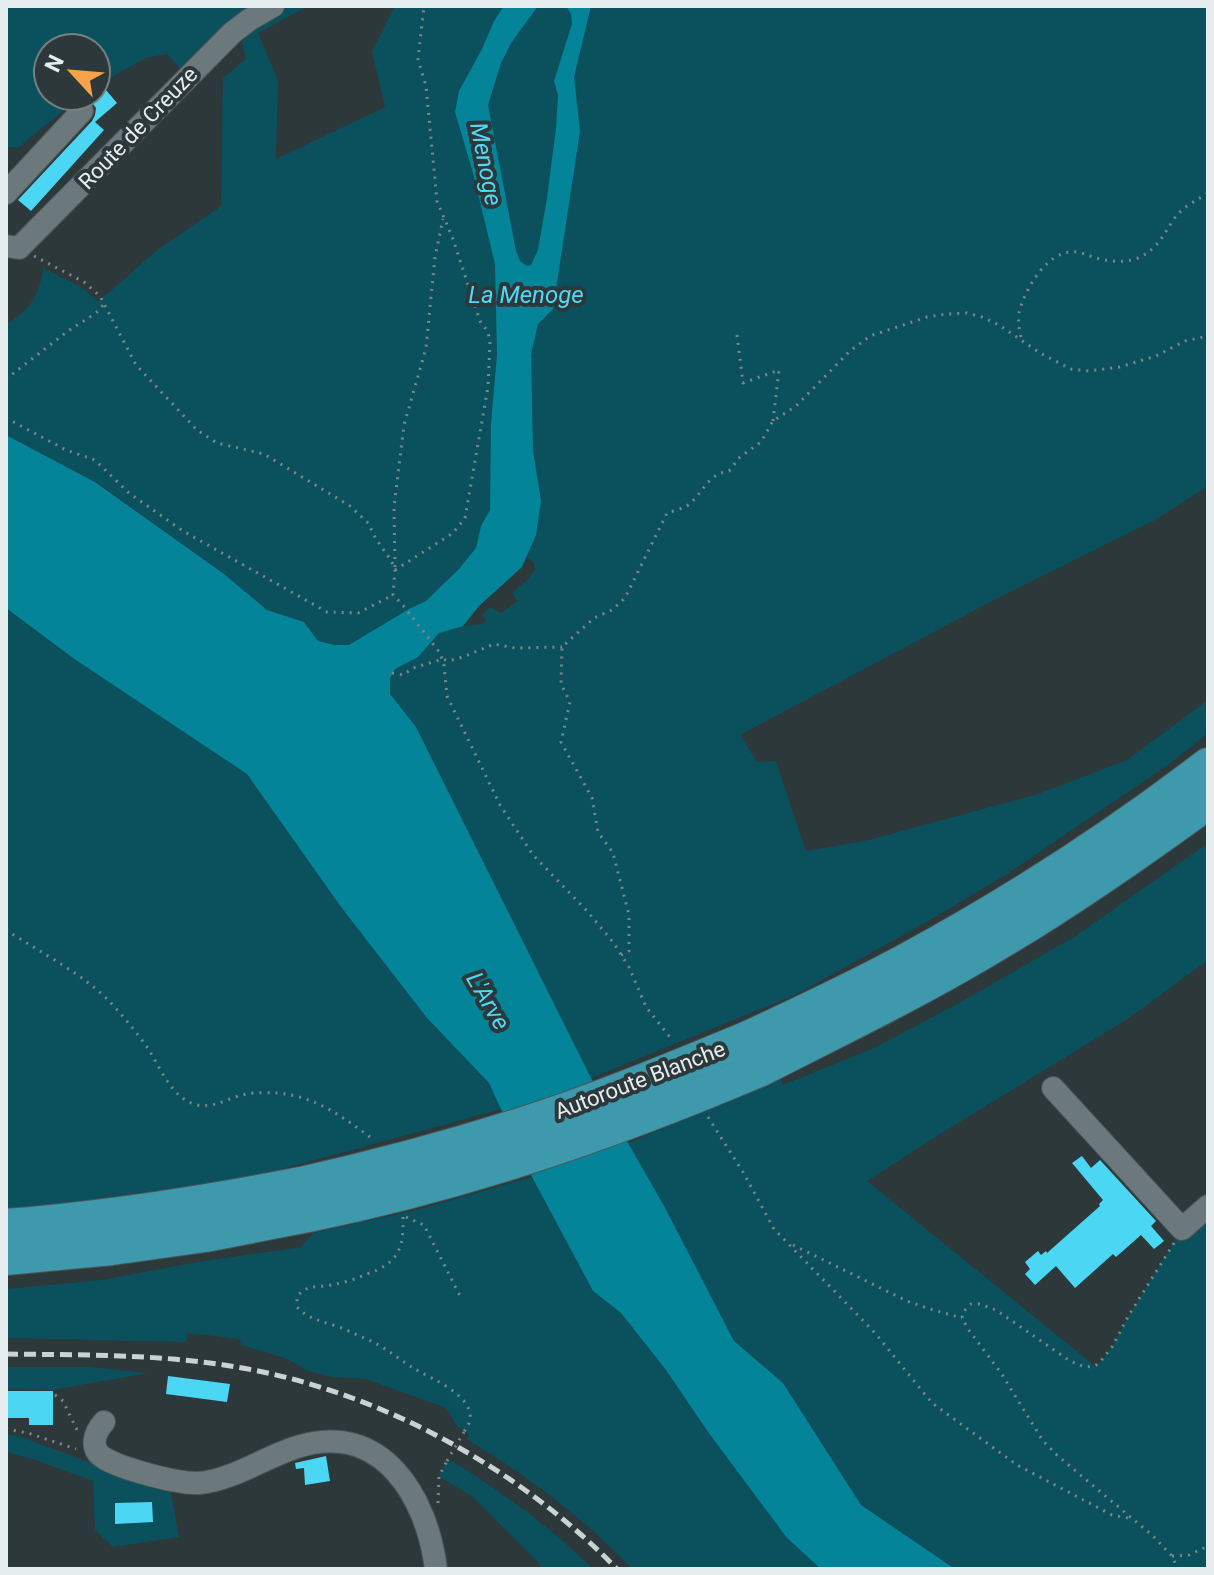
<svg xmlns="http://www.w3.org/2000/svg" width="1214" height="1575" font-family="Roboto,sans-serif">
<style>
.green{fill:#0b505d;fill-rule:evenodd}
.water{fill:#048499}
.building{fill:#4bd7f3}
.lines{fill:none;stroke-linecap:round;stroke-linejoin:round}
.minor-casing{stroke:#4b5557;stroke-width:24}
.highway-casing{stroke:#4b5557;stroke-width:36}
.path{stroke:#7d8789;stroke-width:3;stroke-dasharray:2 6;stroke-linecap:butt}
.minor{stroke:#6c797c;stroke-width:22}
.highway{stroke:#3e99ac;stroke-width:34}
.rail{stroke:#cad2d4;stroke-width:5;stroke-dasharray:12 6;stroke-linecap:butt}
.highway-bridge-casing{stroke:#4b5557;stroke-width:36;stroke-linecap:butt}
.path-bridge{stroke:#7d8789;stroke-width:3;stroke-dasharray:2 6;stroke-linecap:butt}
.highway-bridge{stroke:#3e99ac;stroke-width:34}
.labels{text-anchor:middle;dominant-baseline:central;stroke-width:8;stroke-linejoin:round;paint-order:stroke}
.street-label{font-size:22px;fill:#e6edef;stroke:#2c383a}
.water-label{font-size:24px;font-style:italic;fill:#4fd9f5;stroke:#2c383a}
</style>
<rect width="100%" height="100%" fill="#2c383a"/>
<g class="green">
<path d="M6,6H261L184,73L167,54L145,58L96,86V48H48V96H82L17,148L6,147Z"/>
<path d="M283,6H308L258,33L278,80L276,159L385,107L372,52L395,6H1208V486L1155,520L994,600L740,735L757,762L776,761L806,851L869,840L1038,794L1127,760L1208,700V733L1172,762L1007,874L930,920L795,995L591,1078L416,727L335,645L318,641L304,622L267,610L224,574L96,482L6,435V325C30,308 39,298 43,268L83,288L98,302L156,251L221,206L223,78L246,59L242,42L260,18ZM526,556L534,563L535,569L527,580L512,593L517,601L501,613L490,607L482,615L486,620L483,624L463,626L479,606L522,567Z"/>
<path d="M6,608L73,658L247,774L341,907L427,1018L489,1083L502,1109L297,1165L240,1179L6,1211Z"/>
<path d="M1208,843V960L1129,1018L932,1139L867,1181L1095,1366L1100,1362L1112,1347L1129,1315L1182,1229L1208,1214V1569H955L861,1505L783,1383L734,1341L628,1143L780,1079L783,1085L874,1048L959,1003L1074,937Z"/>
<path d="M532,1177L593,1291L621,1313L666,1370L708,1432L787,1538L821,1569H632C583,1517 527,1476 467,1439L469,1434L457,1426L446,1408L366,1379L332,1377L305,1370L288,1359L241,1345L240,1339L188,1333L186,1342L6,1338V1289L102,1280L192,1263L301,1247L313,1233L420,1209Z"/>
<path d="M6,1367H90L149,1373L52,1390L6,1389Z"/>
<path d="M6,1434L19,1436L171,1493L179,1537L113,1547L95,1530L93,1481L33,1459L6,1452Z"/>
<path d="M447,1461H452C503,1492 550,1527 593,1569H540L539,1563L474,1498L439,1476Z"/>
</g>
<path class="water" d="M504,6H538L511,43L501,63L488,105L516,251L520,261L527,266L531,265L538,250L547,198L556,128L558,95L554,81L572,24L571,14L566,6H591L574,77L580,131L553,309L538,324L531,354L533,451L541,501L536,535L522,567L479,606L463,626L439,633L418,657L395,669L390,678V694L416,727L591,1078L664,1206L734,1341L783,1383L861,1505L955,1569H821L787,1538L708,1432L666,1370L621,1313L593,1291L532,1177L489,1083L427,1018L341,907L247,774L73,658L6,608V435L95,482L224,574L267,610L304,622L318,641L335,645H349L409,609L426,601L459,569L476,548L481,526L490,510L491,424L497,355L495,264L473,173L455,112L459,91L482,49L494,21Z"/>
<g class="building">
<path d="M106,90L117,103L95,122L104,130L31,211L18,200L92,121L95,115L96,108L90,100Z"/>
<path d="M1082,1156L1091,1168L1100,1160L1156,1221L1151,1226L1164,1241L1154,1249L1141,1235L1116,1257L1113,1254L1075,1288L1056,1266L1035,1285L1025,1274L1030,1269L1025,1262L1038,1251L1041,1255L1046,1251L1047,1253L1100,1206L1099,1204L1103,1200L1072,1163Z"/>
<path d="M168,1376L230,1384L227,1402L166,1394Z"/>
<path d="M6,1391H53V1425H29V1418H6Z"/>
<path d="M326,1456L330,1481L305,1485L304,1468L296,1469L295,1463Z"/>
<path d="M152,1502L153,1522L115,1524V1503Z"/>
</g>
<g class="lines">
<g class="minor-casing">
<g id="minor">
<path d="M6,193L82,111"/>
<path d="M6,246L19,248L232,33L249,20L273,6"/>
<path d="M1053,1088L1182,1229L1208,1206"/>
<path d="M104,1422C94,1433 89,1450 104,1458C122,1469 178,1484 199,1483C233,1480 265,1457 297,1447C381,1420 427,1496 436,1569"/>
</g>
</g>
<g class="highway-casing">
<g id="highway">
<path d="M748,1038C802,1013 855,988 907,960C1012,903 1113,838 1208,765"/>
<path d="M761,1069C834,1032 908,996 978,955C1058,909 1134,856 1208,802"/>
<path d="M6,1226C106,1218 203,1203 301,1184"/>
<path d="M6,1258L112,1248L205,1235L308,1215"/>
</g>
</g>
<g class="path">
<path d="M34,256L84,282L100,296L136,365L197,430L217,443L264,454L350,506L368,523L376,539L391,560L395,570L393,595L402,604L440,653L444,665L447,696L500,805L533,855L587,911L613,942L629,967L646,1007L673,1041"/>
<path d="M737,335L743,383L779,370L773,421"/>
<path d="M1021,337C1019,329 1018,322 1019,313C1024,291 1046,252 1072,252C1078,251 1084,254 1090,256C1104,261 1123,264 1138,258C1158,249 1163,235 1174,219C1182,207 1197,200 1208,193"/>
<path d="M6,379L68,331L96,313L105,303"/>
<path d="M6,418L66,450L95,460L129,493L183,531L327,612L358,613L393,595"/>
<path d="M395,567L394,507L404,425L426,348L435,257L443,219"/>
<path d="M395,570L453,533L465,518L488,387L490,342L488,332L480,321L453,239L437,201L426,86L418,59L424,6"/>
<path d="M392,673L403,675L413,668L443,659L448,661L463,657L494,644L515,648L562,647"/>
<path d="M6,930C38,951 85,975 111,1003C124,1017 138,1034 149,1050C159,1066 168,1088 184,1099C207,1115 224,1098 247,1094C256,1092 268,1093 277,1093C316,1096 344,1118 374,1140"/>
<path d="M621,955L629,951V915L613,853L598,832L592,798L561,742L570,702L561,684L562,647L594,618L612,610L625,598L667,513C673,511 681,509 687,506C703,494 707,474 729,471L740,457L761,442L773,421L796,406L850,351L870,336L927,317L947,314L967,313L982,317L999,325L1040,353L1071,369L1089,371L1120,367L1156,356L1185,341L1208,336"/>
<path d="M708,1117L743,1172L774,1229L875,1333L932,1403L1017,1465L1112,1515L1133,1519"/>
<path d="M403,1217C404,1249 398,1263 367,1274C356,1279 343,1283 331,1285C317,1288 306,1284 297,1297V1307C308,1319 321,1321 336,1326C348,1330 359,1336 371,1341C386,1348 399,1359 413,1368C430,1378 474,1395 470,1420C469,1425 466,1428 464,1432"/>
<path d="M406,1217L424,1225L460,1296"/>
<path d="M1174,1243L1129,1315L1112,1347L1100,1362L1095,1366L1085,1367L1070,1361L996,1310L979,1304H971L963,1312L962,1318L968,1329L1001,1373L1043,1441L1059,1457L1153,1536L1172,1556L1178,1569"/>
<path d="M793,1245L907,1301L930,1309L962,1318"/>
<path d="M55,1395L63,1401L78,1432"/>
<path d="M6,1429L28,1433L76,1449"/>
<path d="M438,1503L439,1476L447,1461"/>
<path d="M1172,1556L1189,1555L1208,1546"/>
</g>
<use href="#minor" class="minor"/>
<use href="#highway" class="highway"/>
<path class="rail" d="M6,1354C79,1355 152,1354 224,1365C369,1386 515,1464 617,1569"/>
<g class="highway-bridge-casing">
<g id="highway-bridge">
<path d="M301,1184C373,1168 444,1149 514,1127C594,1102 671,1070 748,1038"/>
<path d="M308,1215C466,1183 613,1132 761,1069"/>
</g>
</g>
<path class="path-bridge" d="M447,1461L464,1432"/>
<use href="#highway-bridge" class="highway-bridge"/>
</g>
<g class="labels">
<g class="street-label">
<text transform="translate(138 128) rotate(-46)">Route de Creuze</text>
<text transform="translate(640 1080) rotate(-21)">Autoroute Blanche</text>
</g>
<g class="water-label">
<text transform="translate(486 164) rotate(79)">Menoge</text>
<text x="526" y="295">La Menoge</text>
<text transform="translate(488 1001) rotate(60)">L'Arve</text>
</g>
</g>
<rect width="1214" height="1575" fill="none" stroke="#e6edef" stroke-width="16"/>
<g transform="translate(72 72) rotate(296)"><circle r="38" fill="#2c383a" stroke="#768082" stroke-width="2"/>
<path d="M0-6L14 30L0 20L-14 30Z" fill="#f6a248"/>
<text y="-12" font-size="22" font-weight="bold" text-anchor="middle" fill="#e6edef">N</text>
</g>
</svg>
